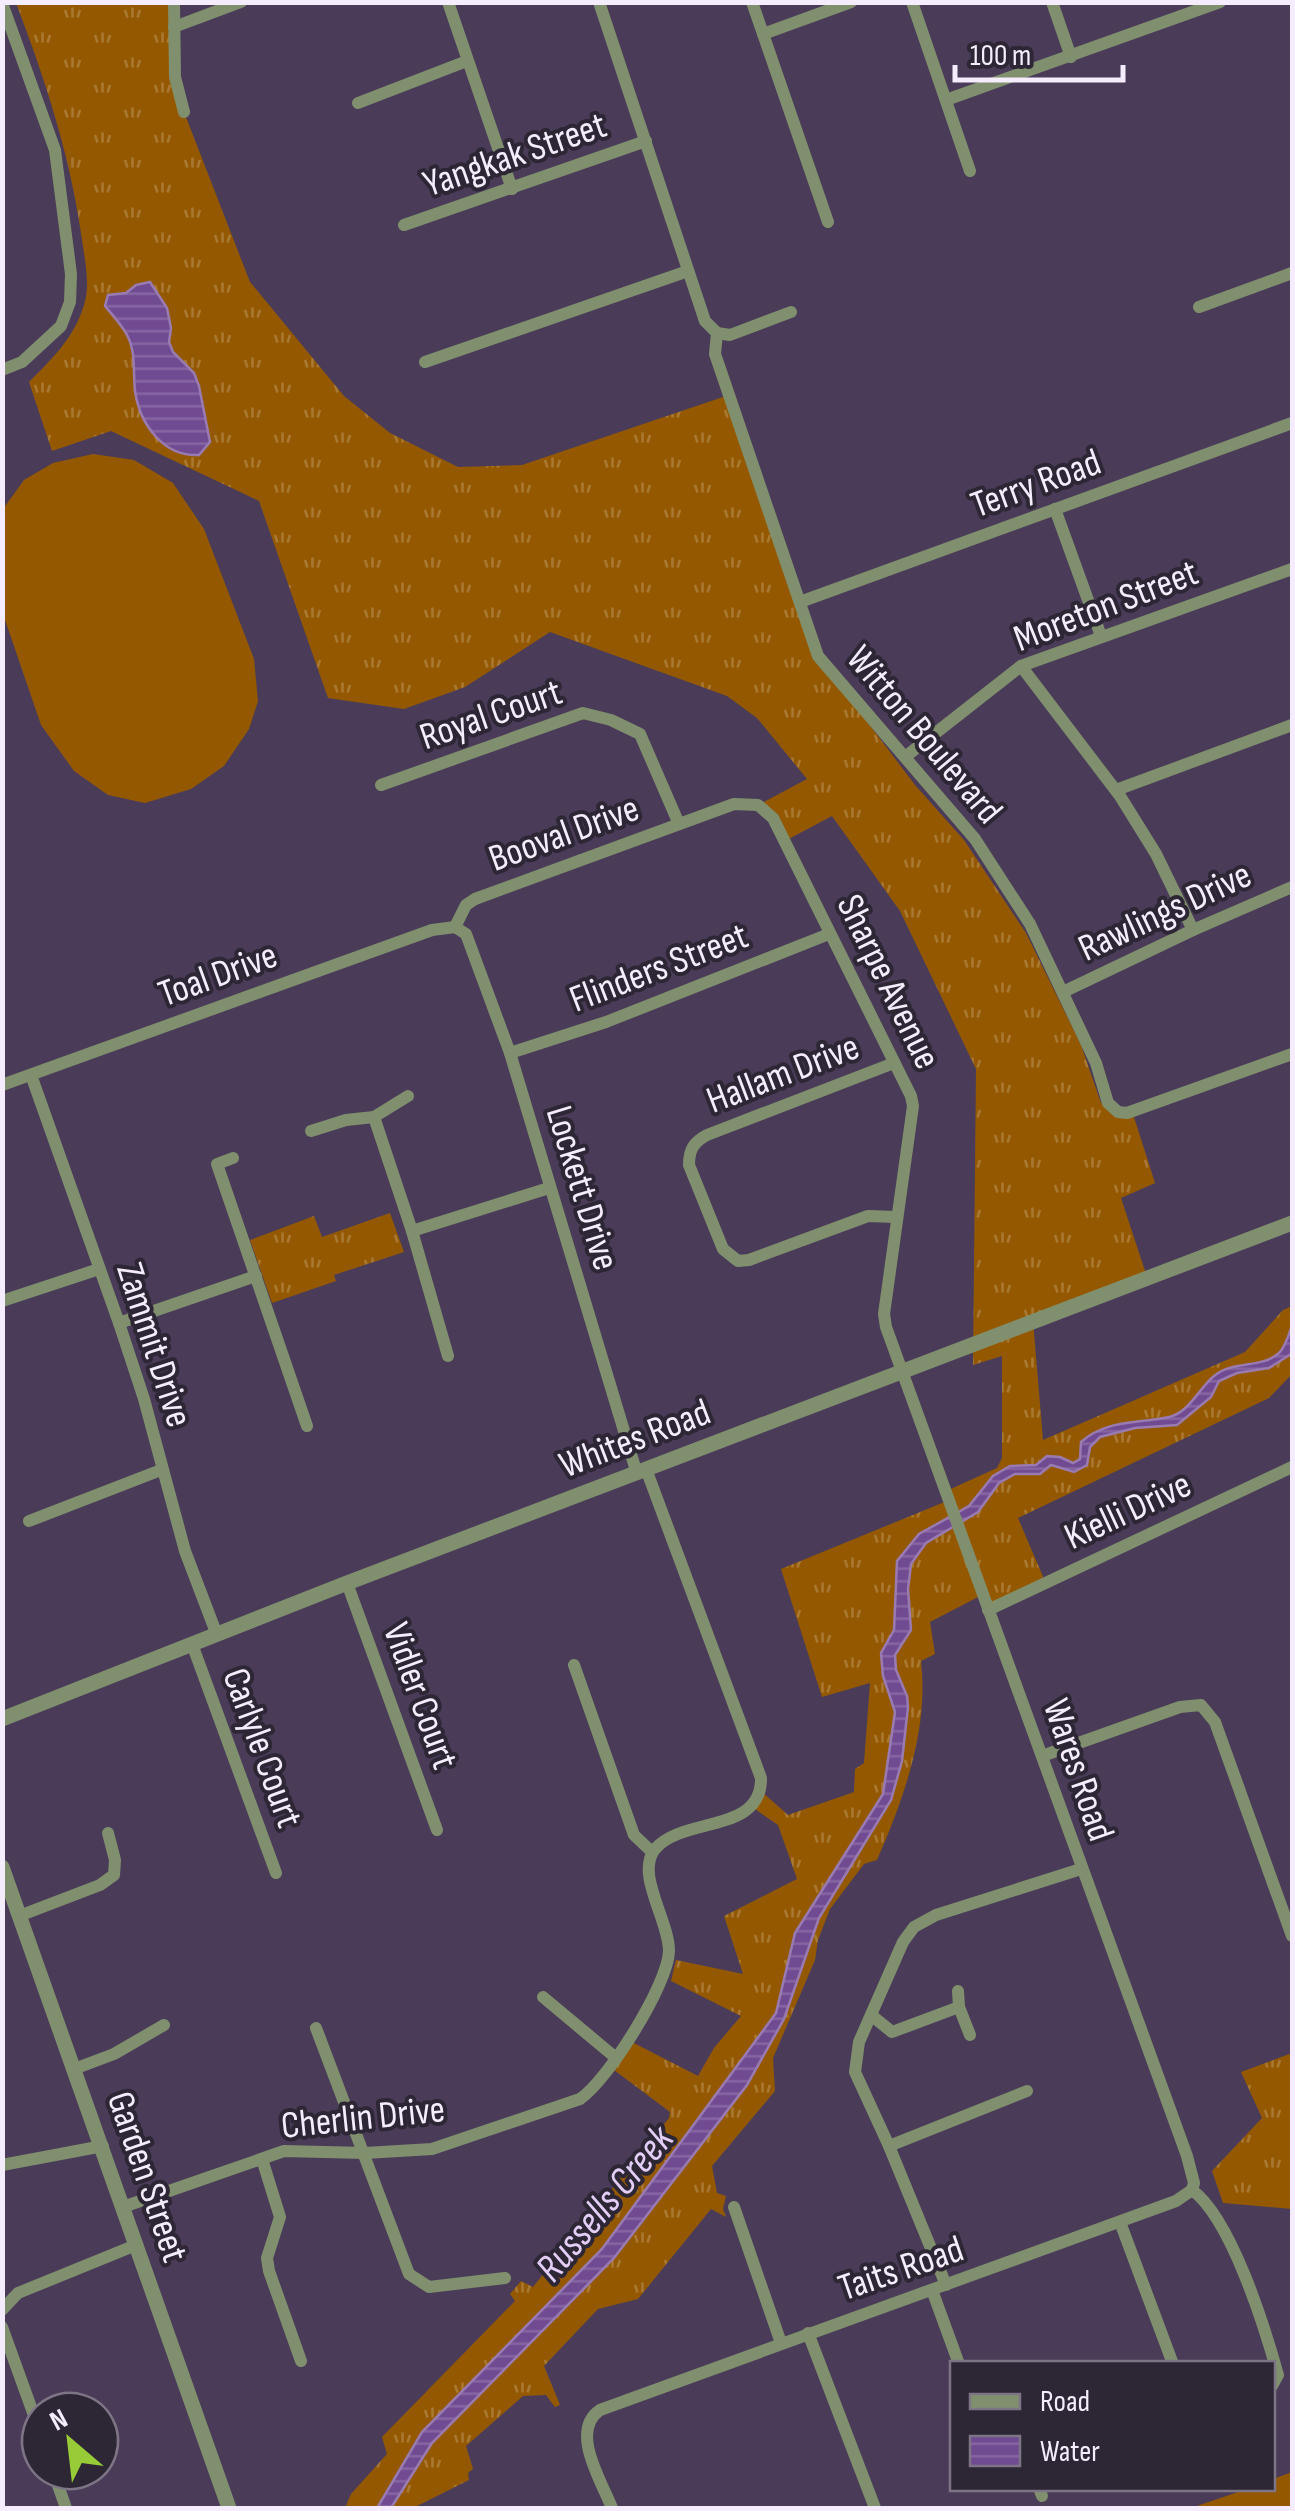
<svg xmlns="http://www.w3.org/2000/svg" width="1295" height="2511" font-family="'Sofia Sans Condensed',sans-serif">
<style>
.grass{fill:url(#grass-tufts)}
.garden{fill:#945900}
.water{fill:url(#water-rules);stroke:#997bb2;stroke-width:2.5}
.lines{fill:none;stroke-linecap:round;stroke-linejoin:round}
.minor{stroke:#80906e;stroke-width:12}
.tertiary{stroke:#80906e;stroke-width:15}
.labels{text-anchor:middle;dominant-baseline:central;stroke-width:8;stroke-linejoin:round;paint-order:stroke}
.street-label{font-size:38px;fill:#f5ecfe;stroke:#2d2634}
.water-label{font-size:40px;font-style:italic;fill:#e2cef6;stroke:#2d2634}
</style>
<defs>
<pattern id="grass-tufts" width="24" height="20" patternUnits="userSpaceOnUse" patternTransform="scale(2.5)"><rect width="24" height="20" fill="#945900"/><path d="M3 7l-1-3M5 7V3M7 7l1-3M15 17l-1-3M17 17v-4M19 17l1-3" fill="none" stroke="#a97933"/></pattern>
<pattern id="water-rules" width="6" height="5" patternUnits="userSpaceOnUse" patternTransform="scale(2.5)"><rect width="6" height="5" fill="#714b92"/><path d="M0 2.5h6" fill="none" stroke="#8665a2"/></pattern>
</defs>
<rect width="100%" height="100%" fill="#4a3c58"/>
<g class="grass">
<path d="M16,3H174L184,112L250,282L344,396L390,433L458,467L522,465L729,395L822,662L915,785L964,840L1026,933L1081,1045L1101,1103H1108L1132,1111L1155,1183L1121,1198L1147,1277L1033,1321L1043,1440L1245,1352L1283,1310L1292,1306V1374L1269,1398L1018,1518L1044,1579L987,1606L982,1595L930,1622L935,1654L921,1661C929,1729 904,1798 877,1860L864,1864L830,1909L818,1940L815,1960L773,2058L775,2091L712,2166L717,2193L726,2196L723,2209L726,2217L711,2209L638,2299L598,2309L544,2366L560,2405L555,2407L546,2395L523,2396L466,2446L473,2469L468,2473L469,2480L413,2508H345L351,2494L387,2454L382,2437L515,2301L510,2294L521,2281L533,2287L669,2118L670,2112L610,2067L628,2040L698,2076L714,2048L741,2016L671,1981L676,1960L743,1974L724,1916L797,1879L778,1825L752,1807L761,1791L788,1815L854,1792L855,1769L864,1763L870,1683L822,1697L781,1569L947,1501L944,1492L997,1468L1002,1458V1356L973,1365L976,1069L900,911L832,816L785,841L758,805L807,779L757,718L727,696L550,632L465,687L404,709L328,698L259,501L111,431L52,451L29,382C51,360 73,339 83,308C91,287 85,261 82,240C71,158 45,79 16,3Z"/>
<path d="M390,1213L404,1252L334,1275L336,1281L272,1303L250,1240L314,1216L322,1237Z"/>
<path d="M1292,2053V2209L1223,2203L1212,2171L1262,2118L1241,2072Z"/>
</g>
<g class="garden">
<path d="M93,454L134,460L173,483L204,529L254,659L258,701L249,729L224,766L191,789L145,803L108,795L74,771L41,725L3,614V509L24,480L53,463Z"/>
<path d="M1292,2472V2508H1191L1247,2489L1272,2488L1273,2479Z"/>
</g>
<g class="water">
<path d="M150,282L167,308L171,328L169,342L173,352L194,373L199,386L210,442L199,455C164,457 140,425 135,391C133,374 136,353 128,337C123,326 113,316 105,306L108,295L126,293L136,285Z"/>
<path d="M1292,1325L1291,1354L1269,1368L1237,1373L1219,1381L1211,1397L1177,1425L1135,1428L1100,1437L1090,1447L1087,1465L1074,1472L1051,1465L1040,1474H1015L999,1483L978,1512L926,1543L911,1564L908,1589L911,1630L895,1655L896,1670L907,1696L908,1707L902,1761L891,1800L819,1918L784,2019L747,2085L614,2258L432,2443L391,2508H377L422,2432L602,2249L776,2013L795,1933L883,1794L895,1712L883,1676L881,1653L894,1630L897,1561L919,1534L969,1506L993,1476L1010,1466L1036,1465L1047,1456L1060,1457L1073,1463L1080,1459L1081,1442C1107,1419 1138,1424 1169,1417C1190,1412 1199,1388 1214,1376C1233,1360 1261,1369 1279,1353C1286,1346 1289,1334 1292,1325Z"/>
</g>
<g class="lines">
<g class="minor">
<path d="M174,2L175,77L184,112"/>
<path d="M448,2L512,189"/>
<path d="M599,2L705,321L717,333L715,354L818,656L975,839L1030,924L1096,1063L1108,1103L1118,1112L1127,1113L1292,1054"/>
<path d="M752,2L828,222"/>
<path d="M912,2L970,171"/>
<path d="M1052,2L1071,57"/>
<path d="M2,3L55,150L71,274L70,302L61,326L22,362L2,370"/>
<path d="M174,27L241,2"/>
<path d="M763,34L851,2"/>
<path d="M946,100L1220,2"/>
<path d="M358,103L467,61"/>
<path d="M404,225L646,141"/>
<path d="M1199,307L1292,273"/>
<path d="M717,333L730,335L791,312"/>
<path d="M425,362L688,271"/>
<path d="M1055,509L1101,636"/>
<path d="M800,602L1292,423"/>
<path d="M1021,666L1120,796L1156,854L1193,930"/>
<path d="M905,757L1021,666L1292,569"/>
<path d="M381,785L583,713L611,720L640,734L679,824"/>
<path d="M1116,790L1292,725"/>
<path d="M455,927L466,905L475,899L734,804L758,805L773,818L911,1096L913,1106L884,1314L886,1327L1187,2156L1194,2183L1192,2190"/>
<path d="M455,927L466,934L510,1053L637,1474"/>
<path d="M1063,992L1193,930L1292,887"/>
<path d="M510,1053L606,1022L829,934"/>
<path d="M894,1063L707,1135C694,1142 689,1149 689,1165L723,1249L738,1261L749,1260L868,1216L896,1217"/>
<path d="M31,1075L119,1323L144,1399L185,1551L217,1635"/>
<path d="M2,1085L432,930L455,927"/>
<path d="M374,1117L412,1231L549,1188"/>
<path d="M311,1131L346,1120L374,1117L408,1096"/>
<path d="M233,1158L217,1164L307,1426"/>
<path d="M412,1231L448,1356"/>
<path d="M2,1301L99,1269"/>
<path d="M119,1323L256,1276"/>
<path d="M29,1521L161,1470"/>
<path d="M347,1583L437,1830"/>
<path d="M988,1610L1292,1467"/>
<path d="M192,1644L276,1873"/>
<path d="M574,1665L634,1835L652,1852"/>
<path d="M1042,1756L1180,1707L1201,1705L1215,1722L1292,1936"/>
<path d="M19,1916L100,1885L114,1875L115,1860L108,1833"/>
<path d="M958,1991L959,2007L970,2035"/>
<path d="M543,1997L616,2058"/>
<path d="M871,2015L892,2032L959,2007"/>
<path d="M316,2028L409,2274L429,2287L505,2278"/>
<path d="M74,2069L114,2054L164,2025"/>
<path d="M889,2146L1027,2091"/>
<path d="M262,2159L280,2217L267,2258L269,2271L301,2361"/>
<path d="M2,2165L103,2146"/>
<path d="M1192,2190C1231,2218 1265,2328 1278,2375L1272,2386"/>
<path d="M123,2207L284,2151L365,2153L432,2149L580,2099C608,2080 668,1985 669,1951C669,1920 635,1874 655,1849C683,1816 762,1834 761,1778L646,1469"/>
<path d="M734,2207L781,2343"/>
<path d="M1120,2222L1173,2364"/>
<path d="M946,2285L889,2146L855,2072L859,2042L903,1942L914,1927L936,1915L1081,1869"/>
<path d="M932,2290L959,2364"/>
<path d="M2,2310L18,2293L136,2245"/>
<path d="M2,2327L40,2432"/>
<path d="M808,2333L875,2508"/>
<path d="M53,2471L66,2508"/>
<path d="M1039,2488L1042,2496"/>
<path d="M612,2508C602,2482 569,2431 600,2410L1176,2201L1192,2190"/>
</g>
<g class="tertiary">
<path d="M2,1719L347,1583L1292,1223"/>
<path d="M2,1867L229,2508"/>
</g>
</g>
<g class="labels">
<g class="street-label">
<text transform="translate(515 155) rotate(-19)">Yangkak Street</text>
<text transform="translate(1036 484) rotate(-20)">Terry Road</text>
<text transform="translate(1106 606) rotate(-21)">Moreton Street</text>
<text transform="translate(491 715) rotate(-19)">Royal Court</text>
<text transform="translate(924 735) rotate(50)">Witton Boulevard</text>
<text transform="translate(564 834) rotate(-20)">Booval Drive</text>
<text transform="translate(1165 912) rotate(-25)">Rawlings Drive</text>
<text transform="translate(659 968) rotate(-21)">Flinders Street</text>
<text transform="translate(218 975) rotate(-20)">Toal Drive</text>
<text transform="translate(888 982) rotate(64)">Sharpe Avenue</text>
<text transform="translate(783 1074) rotate(-21)">Hallam Drive</text>
<text transform="translate(582 1188) rotate(73)">Lockett Drive</text>
<text transform="translate(154 1345) rotate(72)">Zammit Drive</text>
<text transform="translate(635 1439) rotate(-21)">Whites Road</text>
<text transform="translate(1128 1511) rotate(-25)">Kielli Drive</text>
<text transform="translate(420 1696) rotate(70)">Vidler Court</text>
<text transform="translate(262 1748) rotate(70)">Carlyle Court</text>
<text transform="translate(1078 1770) rotate(71)">Wares Road</text>
<text transform="translate(363 2118) rotate(-6)">Cherlin Drive</text>
<text transform="translate(147 2177) rotate(71)">Garden Street</text>
<text transform="translate(901 2269) rotate(-19)">Taits Road</text>
</g>
<g class="water-label">
<text transform="translate(605 2204) rotate(-50)">Russells Creek</text>
</g>
</g>
<rect width="1295" height="2511" fill="none" stroke="#f5ecfe" stroke-width="10"/>
<rect x="950" y="2361" width="325" height="130" fill="#2d2634" stroke="#7d7585" stroke-width="2.5"/>
<rect x="970" y="2394" width="50" height="15" fill="#80906e" stroke="#7d7585" stroke-width="2.5"/>
<text x="1040" y="2411" font-size="30" fill="#f5ecfe">Road</text>
<rect x="970" y="2436" width="50" height="30" fill="url(#water-rules)" stroke="#7d7585" stroke-width="2.5"/>
<text x="1040" y="2461" font-size="30" fill="#f5ecfe">Water</text>
<g transform="translate(70 2441) rotate(332)"><circle r="48" fill="#2d2634" stroke="#7d7585" stroke-width="2.5"/>
<path d="M0-8L18 38L0 25L-18 38Z" fill="#97cc38"/>
<text y="-15" font-size="28" font-weight="bold" text-anchor="middle" fill="#f5ecfe">N</text>
</g>
<path d="M955 65v15h168v-15" fill="none" stroke="#f5ecfe" stroke-width="5"/>
<text x="970" y="65" font-size="30" fill="#f5ecfe" stroke="#2d2634" stroke-width="8" paint-order="stroke">100 m</text>
</svg>
